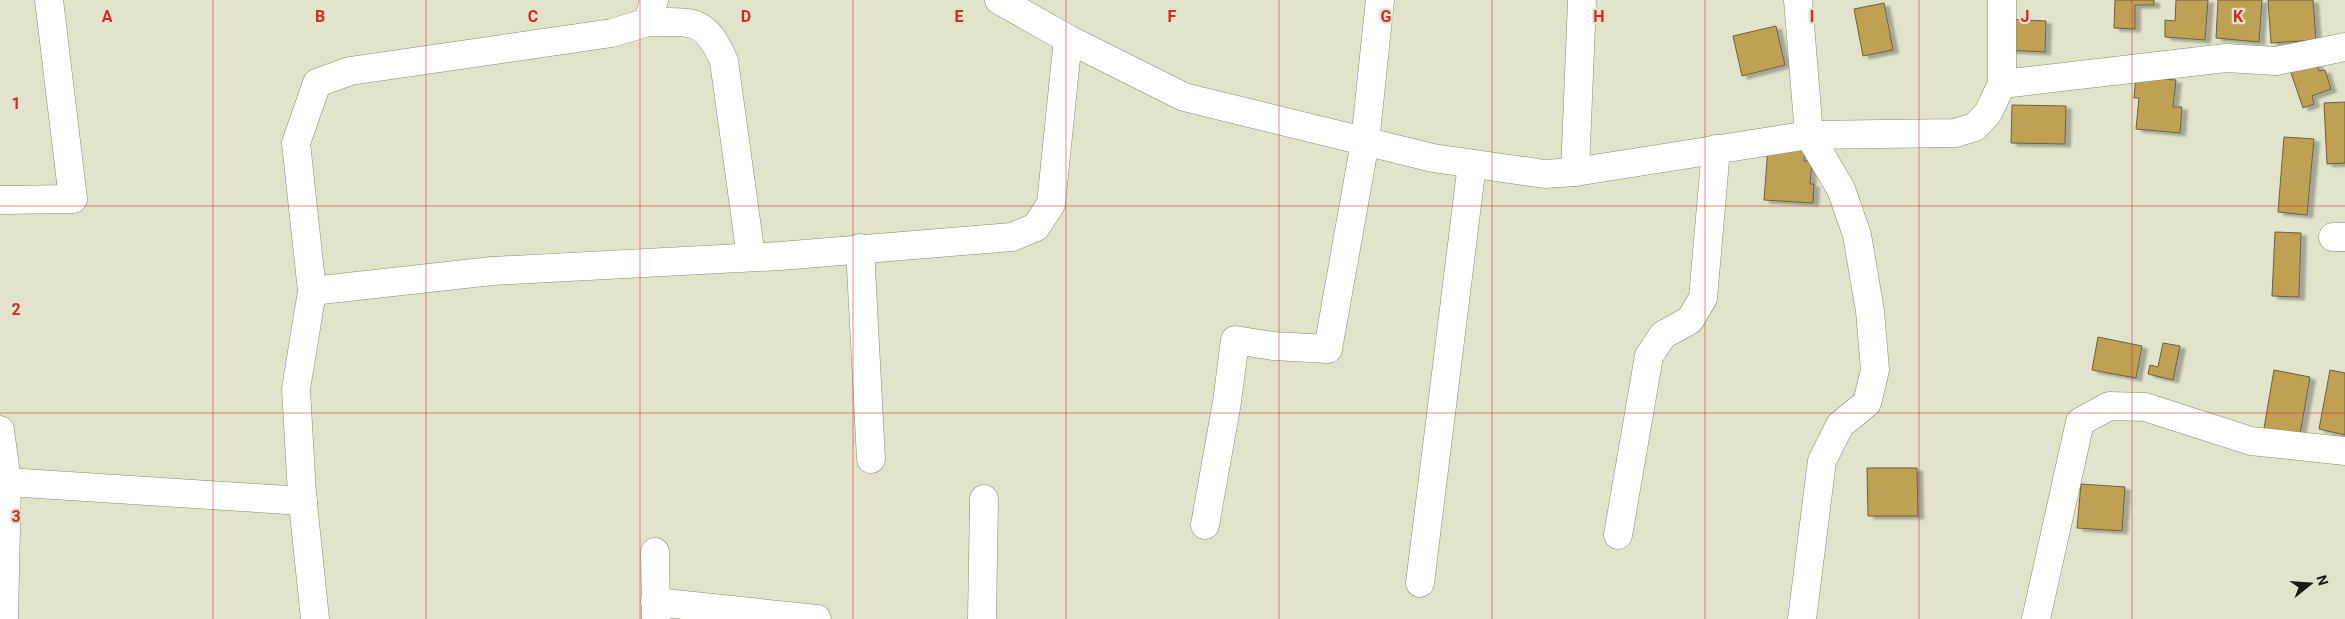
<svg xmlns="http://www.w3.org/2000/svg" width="2345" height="619" font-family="Roboto,sans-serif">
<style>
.building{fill:#c0a152;stroke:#685f49;filter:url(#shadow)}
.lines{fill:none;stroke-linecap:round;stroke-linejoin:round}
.minor-casing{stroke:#868971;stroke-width:29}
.minor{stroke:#fff;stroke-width:28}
.grid{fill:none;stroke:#d62828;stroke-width:1;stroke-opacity:0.55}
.grid-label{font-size:16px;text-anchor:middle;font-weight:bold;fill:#d62828;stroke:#e1e4ca;stroke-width:4.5;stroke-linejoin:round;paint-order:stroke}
</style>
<defs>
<filter id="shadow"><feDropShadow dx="5.5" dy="3" stdDeviation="1" flood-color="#0004"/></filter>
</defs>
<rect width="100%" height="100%" fill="#e1e4ca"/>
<g class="building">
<path d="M2115,0H2154V5H2135V29L2114,28Z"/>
<path d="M2176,0H2208L2205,40L2165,37V20L2175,21Z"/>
<path d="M2218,0H2262L2259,42L2216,38Z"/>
<path d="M2268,0H2313L2316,40L2271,43Z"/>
<path d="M1884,3L1893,50L1863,56L1854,9Z"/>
<path d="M2007,19L2046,21L2045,52L2006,50Z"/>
<path d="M1776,26L1785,65L1742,76L1733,36Z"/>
<path d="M2315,58L2319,71L2325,70L2331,89L2312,96L2314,104L2303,108L2289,67Z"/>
<path d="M2136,77L2176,80L2173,107H2182L2180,133L2136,129L2139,98H2134Z"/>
<path d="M2345,102V163L2327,164L2324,103Z"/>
<path d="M2012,105L2066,106L2065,144L2011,143Z"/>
<path d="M2284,137L2314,139L2307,215L2278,212Z"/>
<path d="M1768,147L1805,150L1804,161H1812L1810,184H1814L1813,203L1764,200Z"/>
<path d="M2275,232L2301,233L2299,297L2272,296Z"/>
<path d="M2098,337L2142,346L2136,378L2092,370Z"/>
<path d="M2163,343L2180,346L2173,380L2148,374L2150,365L2158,367Z"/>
<path d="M2274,370L2310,377L2299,440L2263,434Z"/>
<path d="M2330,370L2345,373V435L2319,429Z"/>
<path d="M1867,468H1917L1918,516H1868Z"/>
<path d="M2081,484L2125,487L2122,531L2077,528Z"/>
</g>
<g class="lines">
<g class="minor-casing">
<g id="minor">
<path d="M999,0L1068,39L1184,97L1433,158L1545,174L1575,172L1809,135L1955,133L1975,127L1988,113L2002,84V0"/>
<path d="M1798,0L1809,135L1841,189L1857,235L1870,311L1875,370L1867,403L1840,425L1822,461L1802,619"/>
<path d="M648,22C693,23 704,16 724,61L751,257"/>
<path d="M2002,84L2226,58L2276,61L2345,47"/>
<path d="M1575,172L1582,0"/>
<path d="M0,200L73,199L49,0"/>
<path d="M2333,237H2345"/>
<path d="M860,248L871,459"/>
<path d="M312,291L492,271L780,256L1012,237L1036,227L1051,204L1068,39"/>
<path d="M0,430L7,482L4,619"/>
<path d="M7,482L303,501"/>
<path d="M1205,525L1227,402L1235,340L1273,346L1328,349L1365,142L1380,0"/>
<path d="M1618,535L1649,356L1663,335L1690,320L1703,298L1716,149"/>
<path d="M655,552L656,619"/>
<path d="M1420,583L1472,164"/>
<path d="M655,602L817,619"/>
<path d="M315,619L302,494L296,389L312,291L296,143L317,83L350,71L612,33L648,22L654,0"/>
<path d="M982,619L984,499"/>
<path d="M2036,619L2080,422L2109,406L2145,407L2251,441L2345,451"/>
</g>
</g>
<use href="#minor" class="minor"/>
</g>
<path class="grid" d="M213,0V619M426,0V619M640,0V619M853,0V619M1066,0V619M1279,0V619M1492,0V619M1705,0V619M1919,0V619M2132,0V619M0,206H2345M0,413H2345"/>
<g class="grid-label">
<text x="107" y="22">A</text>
<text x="320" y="22">B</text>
<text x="533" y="22">C</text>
<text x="746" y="22">D</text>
<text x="959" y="22">E</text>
<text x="1172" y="22">F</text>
<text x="1386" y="22">G</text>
<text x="1599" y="22">H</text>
<text x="1812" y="22">I</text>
<text x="2025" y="22">J</text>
<text x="2238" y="22">K</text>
<text x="16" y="109">1</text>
<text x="16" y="315">2</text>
<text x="16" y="522">3</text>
</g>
<g transform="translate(2310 584) rotate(73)" stroke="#e1e4ca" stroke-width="4" paint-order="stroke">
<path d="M0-4L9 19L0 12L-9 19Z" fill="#181910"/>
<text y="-8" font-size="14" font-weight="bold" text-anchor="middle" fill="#181910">N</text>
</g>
</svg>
